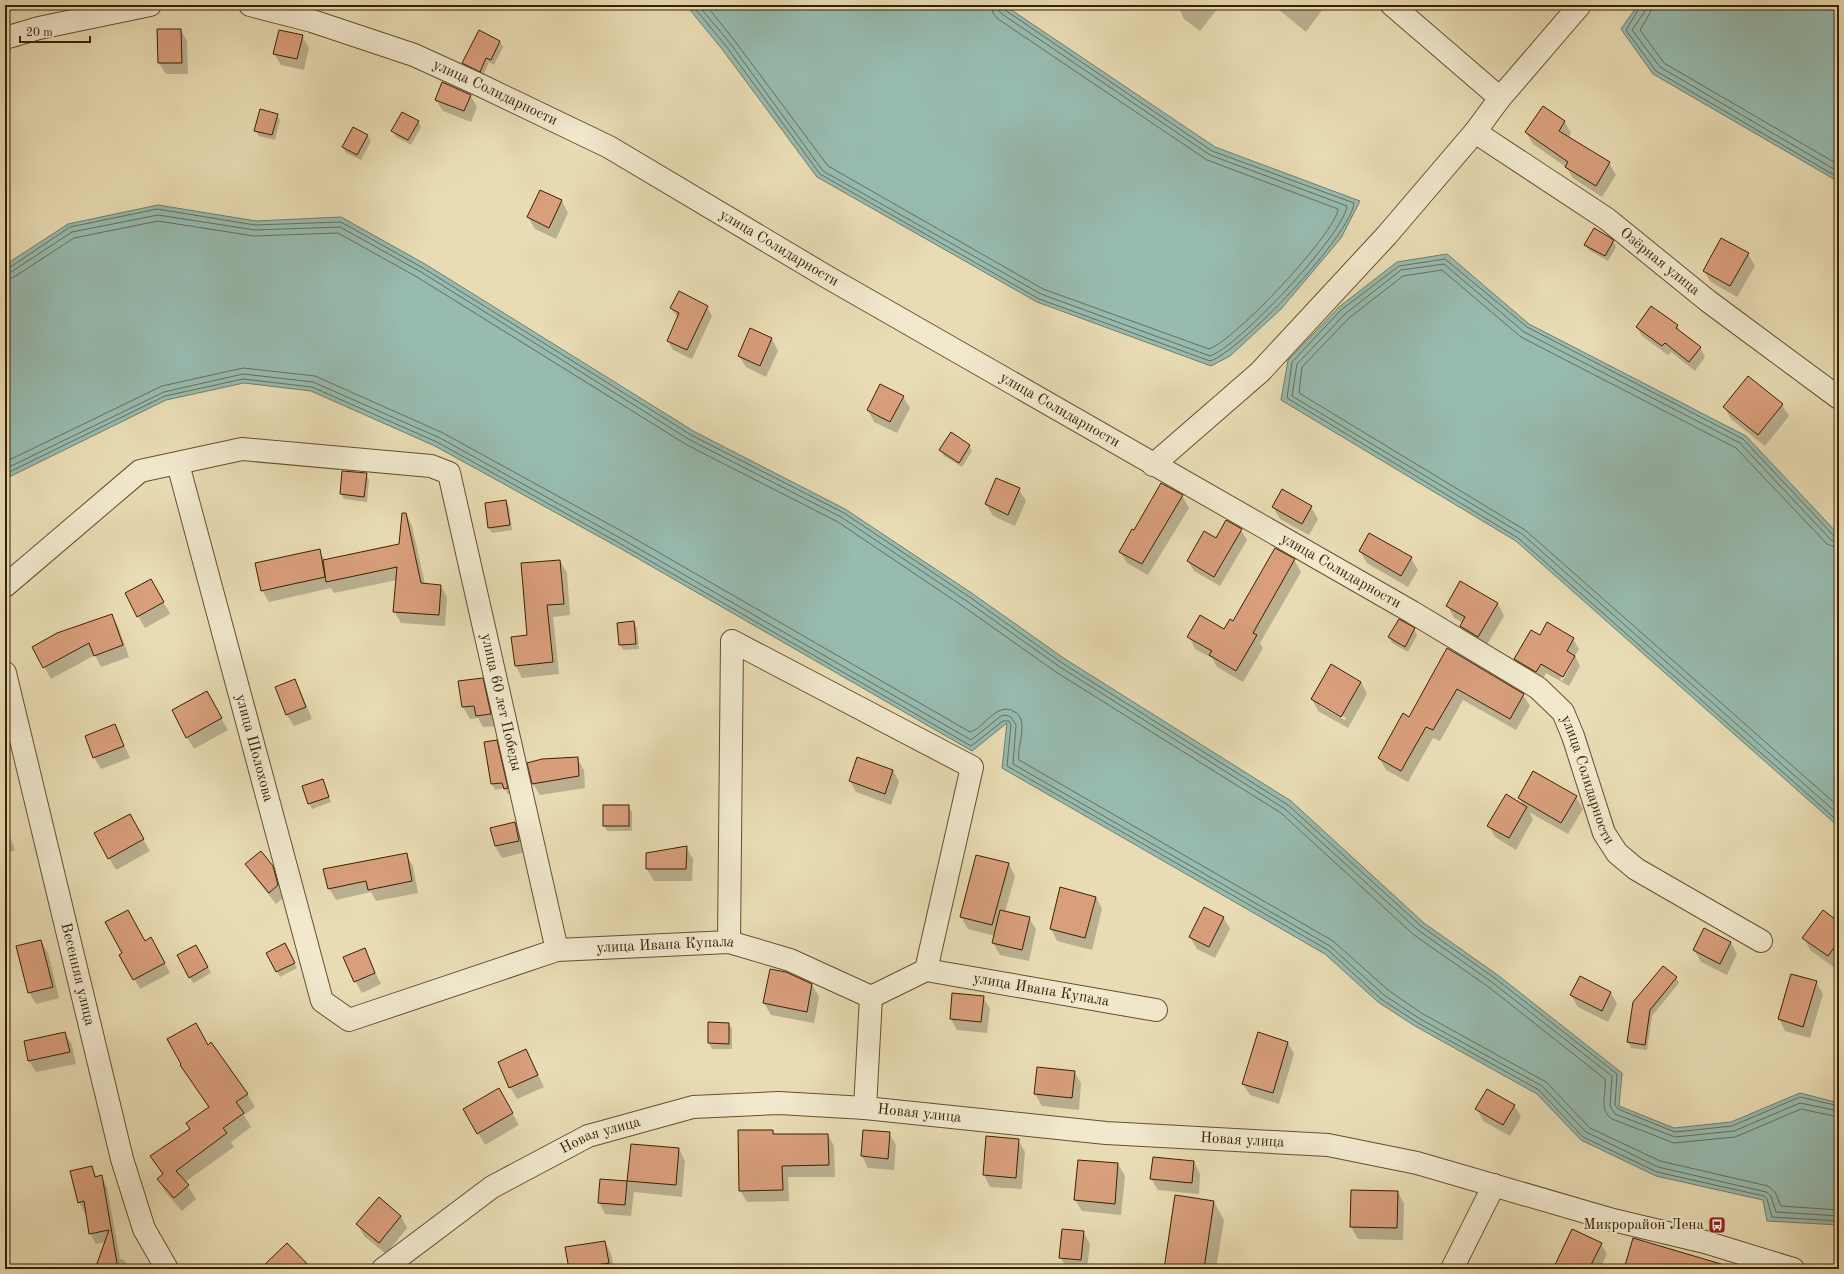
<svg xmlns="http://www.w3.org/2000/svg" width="1844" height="1274" font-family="'Old Standard TT',serif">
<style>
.water{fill:#97bbb0;stroke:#717d6a}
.shadow{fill:#0003;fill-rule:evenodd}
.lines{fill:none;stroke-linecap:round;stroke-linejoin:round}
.shore{stroke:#686e58;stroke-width:1}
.building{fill:#d99f7d;stroke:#392100}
.minor-casing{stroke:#65502d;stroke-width:24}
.minor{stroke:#f1e8ce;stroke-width:22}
.labels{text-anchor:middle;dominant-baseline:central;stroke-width:4;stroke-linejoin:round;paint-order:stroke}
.street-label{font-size:15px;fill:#392100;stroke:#f1e8ce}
.poi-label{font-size:15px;fill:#392100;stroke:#f1e8ce;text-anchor:end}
</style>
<rect width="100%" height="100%" fill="#e9dcb4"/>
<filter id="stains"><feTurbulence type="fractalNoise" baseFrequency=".005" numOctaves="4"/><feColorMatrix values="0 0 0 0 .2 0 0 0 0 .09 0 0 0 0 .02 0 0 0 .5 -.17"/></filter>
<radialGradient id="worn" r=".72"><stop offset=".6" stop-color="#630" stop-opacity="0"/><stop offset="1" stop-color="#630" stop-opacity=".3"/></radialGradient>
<g class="water">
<path d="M686,5H1004L1215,147L1360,201L1341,238L1281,309L1230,356L1211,366L1037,302L817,177L722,49Z"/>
<path d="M1638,5H1839V182L1653,74L1621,29Z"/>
<path d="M158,205L256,221L341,217L425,264L695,432L845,509L973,594L1065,659L1291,801L1424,923L1499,976L1622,1073L1619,1106L1674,1128L1731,1122L1800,1093L1839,1103V1225L1767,1221L1763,1200L1656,1176L1581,1140L1537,1094L1415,1026L1378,1002L1325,954L1002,768L1007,723L972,751L618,547L435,446L311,391L244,383L166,400L5,479V265L68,224Z"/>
<path d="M1447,254L1529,324L1746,436L1839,535V827L1516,541L1281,400L1288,360L1339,307L1397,262Z"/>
</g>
<g class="shadow">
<path d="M1179,5H1216L1218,8L1200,31L1184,19L1178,7Z"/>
<path d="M1273,5H1326L1306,32Z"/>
<path d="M181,30L187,41L188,74H166L159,63Z"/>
<path d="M302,36L309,48L304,70L281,65L274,54Z"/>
<path d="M500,42L503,47L494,65L489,62L483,76L466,69L463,63Z"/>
<path d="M470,95L477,107L471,122L443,111L436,100Z"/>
<path d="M1544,107L1565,122L1571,133L1568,138L1609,163L1616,175L1602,197L1573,178L1566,167L1533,144L1526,132Z"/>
<path d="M277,115L280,120L275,140L259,136L255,130Z"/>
<path d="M418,121L421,127L411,145L396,137L393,131Z"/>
<path d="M368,136L371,141L361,160L346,153L343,147Z"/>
<path d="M541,191L562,201L568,213L556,239L535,229L528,217Z"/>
<path d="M1613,241L1616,247L1608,261L1589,250L1585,245Z"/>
<path d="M1748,254L1755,266L1737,297L1711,282L1704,271Z"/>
<path d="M707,307L712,316L692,359L673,350L668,341L678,318L671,308Z"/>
<path d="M1677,326L1681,333L1700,347L1705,357L1695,371L1671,352L1668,355L1642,336L1637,327Z"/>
<path d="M751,330L772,339L778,351L766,377L746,367L739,356Z"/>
<path d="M903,397L910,408L897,433L874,422L868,410Z"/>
<path d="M1782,405L1789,416L1765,446L1731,419L1724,407Z"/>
<path d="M969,445L972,451L962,467L944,456L941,451Z"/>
<path d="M366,474L369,480L367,502L344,499L341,494Z"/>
<path d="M1019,489L1026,501L1015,526L993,516L986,504Z"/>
<path d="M1182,496L1189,508L1148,575L1127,563L1120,552L1134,532Z"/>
<path d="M506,501L509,507L512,530L492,533L489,527Z"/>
<path d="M1273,507H1311L1318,519L1309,535L1280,519Z"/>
<path d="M406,514L412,526L425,584L441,586L447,597L445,626L401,623L394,611L397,580L334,593L331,588L269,602L262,590L319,550L325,561L400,544Z"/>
<path d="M1241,530L1247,540L1220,586L1194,571L1188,561L1216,539Z"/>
<path d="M1360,551L1411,558L1418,570L1408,587L1367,563Z"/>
<path d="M1294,560L1301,572L1260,643L1263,648L1243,682L1217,667L1212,658L1195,649L1189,637L1224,631Z"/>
<path d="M560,561L567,573L570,615L553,617L559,674L522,678L516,666L513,637L528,636Z"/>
<path d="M1461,583L1498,604L1504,616L1485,648L1468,638L1461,626L1463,623L1454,618L1448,606Z"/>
<path d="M158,592L170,614L145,628L138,616Z"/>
<path d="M111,615L118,626L129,657L101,667L95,655L51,679L33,647Z"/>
<path d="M634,622L637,628L639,649L623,650L620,645L618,624Z"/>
<path d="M1414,629L1417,635L1408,652L1392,643L1389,637Z"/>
<path d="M1540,636L1573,639L1579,649L1575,656L1580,666L1569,686L1546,673L1542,681L1521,669L1515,659ZM1572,659L1574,660L1562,681L1560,680Z"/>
<path d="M1448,649L1523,695L1530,706L1516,730L1463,700L1440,741L1433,738L1408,782L1386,770L1379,758L1409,718Z"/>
<path d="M482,679L489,691L497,726L483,727L478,718L470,719L463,707L459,682Z"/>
<path d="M295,680L301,692L312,719L294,726L287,715L276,687Z"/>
<path d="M1361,682L1367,694L1348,728L1318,711L1312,699ZM1320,703L1346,718L1345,720L1320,706Z"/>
<path d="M213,704L228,730L194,749L187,737Z"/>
<path d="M115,725L130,758L101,769L94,757Z"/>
<path d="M496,741L499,747L510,794H508L504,788L495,790L492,784L485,743Z"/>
<path d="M577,758L584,770L585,788L540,795L533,784Z"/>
<path d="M893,770L899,782L891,805L856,792L850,781Z"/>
<path d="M322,780L331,802L312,809L309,803Z"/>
<path d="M1576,797L1583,809L1568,834L1529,812L1533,819L1516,850L1495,837L1489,826L1523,805L1519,798Z"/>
<path d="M628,806L632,812V831H607L604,826Z"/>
<path d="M515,823L522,835L525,852L502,858L495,846L492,829Z"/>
<path d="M5,825L15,850L5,854Z"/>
<path d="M136,826L150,851L116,870L109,858Z"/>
<path d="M686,847L693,859L692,881H654L647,869Z"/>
<path d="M406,854L413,866L418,893L376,901L371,892L336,900L329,888Z"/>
<path d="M247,864L272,866L279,879L284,897L276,904L253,875Z"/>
<path d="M1009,864L1015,876L1005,912L1029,918L1036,929L1029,961L1000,955L993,943L995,936L968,929L961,917Z"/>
<path d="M1096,897L1102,909L1092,950L1057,941L1051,929Z"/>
<path d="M1223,917L1230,929L1215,958L1197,949L1190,937Z"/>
<path d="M1839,924V962L1835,968L1810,950L1804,938Z"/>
<path d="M41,941L48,953L59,998L36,1004L29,992Z"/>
<path d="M1731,943L1737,954L1727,975L1701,962L1694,950Z"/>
<path d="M196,946L211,973L193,983L178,956Z"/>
<path d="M157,948L170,973L140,989L121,955Z"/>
<path d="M364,949L381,984L362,993L355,981Z"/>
<path d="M287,950L297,968L280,977L268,953Z"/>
<path d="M771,970L812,985L819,997L814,1023L771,1015L764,1003Z"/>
<path d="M1792,975L1816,982L1823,994L1810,1038L1785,1031L1779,1019Z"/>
<path d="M1676,977L1679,983L1652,1016L1647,1050L1631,1048L1628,1042L1634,1002Z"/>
<path d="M1611,993L1617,1004L1608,1022L1578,1007L1571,995Z"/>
<path d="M983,997L990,1009L987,1033L957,1030L951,1019Z"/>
<path d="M709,1024H729L732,1029V1049H712L709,1043Z"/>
<path d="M65,1033L72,1045L76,1064L36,1072L29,1061Z"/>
<path d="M1288,1043L1294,1054L1279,1104L1250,1095L1243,1084Z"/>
<path d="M208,1046L247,1094L255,1107L244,1115L251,1127L231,1142L234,1147L185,1182L196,1199L182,1211L166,1193L158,1180L163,1175L152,1156L191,1129L209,1108L181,1065Z"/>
<path d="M526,1050L544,1087L517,1099L510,1087Z"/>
<path d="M1038,1068L1074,1072L1081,1083L1079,1110L1042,1106L1035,1094Z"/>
<path d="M499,1090L519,1125L485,1145L465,1110Z"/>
<path d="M1514,1105L1521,1117L1510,1136L1483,1121L1477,1109Z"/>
<path d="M773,1131L775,1135H828L834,1146L835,1177H788L789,1201L747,1202L740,1190Z"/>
<path d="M889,1133L896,1145L894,1170L868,1168L862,1156Z"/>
<path d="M1018,1140L1025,1152L1022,1189L990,1187L984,1175Z"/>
<path d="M632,1145L679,1149L685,1161L682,1197L634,1192L631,1216L605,1214L599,1202L600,1180L628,1182Z"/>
<path d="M1194,1162L1200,1174L1199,1194L1158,1190L1151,1179Z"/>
<path d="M1118,1164L1125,1176L1121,1215L1082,1211L1075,1200Z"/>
<path d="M91,1167L97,1177L101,1176L107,1187L120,1259L124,1260L129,1269H96L106,1242L96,1244L90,1233L87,1212L85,1213L79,1202Z"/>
<path d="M1398,1192L1404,1204L1403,1240L1358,1239L1351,1227Z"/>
<path d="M1214,1202L1224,1220L1216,1269H1165Z"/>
<path d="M401,1216L407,1228L386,1254L364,1236L357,1224Z"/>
<path d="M1083,1232L1090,1244L1087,1269H1067L1060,1257Z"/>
<path d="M605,1242L611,1254L614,1269H570L567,1248Z"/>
<path d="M1601,1244L1607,1254L1600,1269H1554Z"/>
</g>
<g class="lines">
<g class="shore">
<path d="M692,5L726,46L820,174L1039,299L1210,361C1241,351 1351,235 1354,203L1212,151L1005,10L1002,5"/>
<path d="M698,5L730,43L823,171L1041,294L1210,356C1238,347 1344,234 1347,206L1210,155L1002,14L998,10L997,5"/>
<path d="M706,5L734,40L828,166L1043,289L1209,349C1234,341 1336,233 1338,209L1207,160L998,19L993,13L991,5"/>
<path d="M1641,5L1626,30L1656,71L1839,178"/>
<path d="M1646,5L1645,11L1632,30L1660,67L1839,172"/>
<path d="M1652,5L1650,13L1640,30L1664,63L1839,165"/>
<path d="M5,268H9L70,227L157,209L255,225L341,222L423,268L693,436L844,513L971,598L1062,663L1288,805L1421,926L1496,979L1617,1074L1615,1105L1618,1109L1675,1132L1732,1126L1800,1097L1839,1106"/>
<path d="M5,274L11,272L72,232L158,215L255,230L340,227L421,272L690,440L841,517L968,602L1060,667L1285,809L1418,930L1493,983L1612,1076L1610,1106L1615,1114L1675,1137L1734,1131L1800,1103L1839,1111"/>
<path d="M5,280L14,277L74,238L158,221L254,236L338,233L417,277L687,445L838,522L964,607L1056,672L1281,813L1414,935L1490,988L1605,1079C1607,1093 1598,1109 1612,1119L1674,1143L1735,1137L1801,1109L1839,1117"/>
<path d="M5,462L162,386L243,368L315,376L443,433L625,533L970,732C980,729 988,717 997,712C1002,709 1008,708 1013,711C1031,719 1016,746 1019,760L1333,941L1388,990L1423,1014L1546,1082L1590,1128L1660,1161L1768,1186L1775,1192L1781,1206L1839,1210"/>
<path d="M5,469L164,392L243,374L313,382L440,438L622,539L971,740L1001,716L1006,715L1011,717L1016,725L1013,764L1330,946L1384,995L1420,1019L1542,1086L1586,1132L1658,1167L1766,1192L1771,1196L1776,1212L1839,1216"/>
<path d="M5,474L165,396L243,379L312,387L437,442L619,543L971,746L1003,721H1009L1011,725L1007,766L1328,950L1381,999L1418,1023L1539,1090L1583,1137L1657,1172L1764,1196L1767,1199L1772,1217L1839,1221"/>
<path d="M1839,537L1834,536L1743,439L1527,327L1445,259L1399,266L1341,310L1292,362L1287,398L1518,538L1839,822"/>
<path d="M1839,543L1831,540L1740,443L1524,332L1444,264L1401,270L1345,314L1297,364L1292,396L1522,534L1839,815"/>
<path d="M1839,549L1827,544L1736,448L1521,337L1442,270L1403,276L1349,318L1302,367L1299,393L1525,530L1839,807"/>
</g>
</g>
<g class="building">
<path d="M157,29H181L182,63H158Z"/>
<path d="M279,30L303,35L297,59L273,54Z"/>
<path d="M479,30L500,41L491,60L486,58L480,72L462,63Z"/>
<path d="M442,82L471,95L464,111L435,100Z"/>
<path d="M1543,106L1565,121L1559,131L1610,162L1596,186L1565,167L1568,162L1525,132Z"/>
<path d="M260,109L278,114L272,135L254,131Z"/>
<path d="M402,112L419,121L408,140L391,131Z"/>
<path d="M353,127L368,135L357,155L342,147Z"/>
<path d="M540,190L562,200L549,228L527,217Z"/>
<path d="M1594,228L1614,240L1605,256L1584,245Z"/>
<path d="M1721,238L1749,253L1730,286L1703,271Z"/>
<path d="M679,291L708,306L687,350L667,341L679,313L670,308Z"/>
<path d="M1651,306L1678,325L1676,328L1701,347L1689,362L1665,343L1662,346L1636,327Z"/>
<path d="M750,328L772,338L760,366L738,356Z"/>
<path d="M1748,376L1783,404L1758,435L1723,407Z"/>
<path d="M880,384L904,396L890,422L867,410Z"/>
<path d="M951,432L970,445L959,463L939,450Z"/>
<path d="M342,471L367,473L364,497L340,494Z"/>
<path d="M996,478L1020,488L1008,515L985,504Z"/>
<path d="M1161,483L1183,495L1142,564L1119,552L1132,529L1134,530Z"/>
<path d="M1282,489L1312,506L1302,524L1272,507Z"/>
<path d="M506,500L510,525L488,528L485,503Z"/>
<path d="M402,513H406L421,583L441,585L439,615L393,612L397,567L326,582L323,560L399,544Z"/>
<path d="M1226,520L1242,529L1214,577L1187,561L1204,531L1216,538Z"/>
<path d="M1369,533L1412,557L1401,576L1359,551Z"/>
<path d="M1275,548L1295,559L1253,633L1257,635L1236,671L1209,655L1212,651L1187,637L1200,615L1224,629L1230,619L1233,621Z"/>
<path d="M320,549L325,577L261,591L255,563Z"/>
<path d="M560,560L564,604L547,605L553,662L515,666L511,637L527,635L521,563Z"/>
<path d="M151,579L164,602L137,617L125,593Z"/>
<path d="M1460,581L1498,603L1478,637L1460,626L1465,617L1446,606Z"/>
<path d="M112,614L123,645L94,656L89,643L43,668L32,647L57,633Z"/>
<path d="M1399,619L1415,628L1405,647L1388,637Z"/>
<path d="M634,621L636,644L619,645L617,623Z"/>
<path d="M1547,622L1574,638L1567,651L1575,656L1563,677L1541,664L1536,672L1514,659L1531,630L1540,635Z"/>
<path d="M1447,648L1524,694L1510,719L1457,689L1433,730L1426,727L1401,771L1378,758L1403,713L1409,717Z"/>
<path d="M1331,664L1361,682L1341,717L1311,699Z"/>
<path d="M483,678L491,714L476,716L474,706L462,707L458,681Z"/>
<path d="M295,679L306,707L286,715L275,687Z"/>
<path d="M207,691L222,718L186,738L172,710Z"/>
<path d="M115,724L124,746L93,758L85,736Z"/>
<path d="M497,740L508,788L504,789L502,783L491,784L484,742Z"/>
<path d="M578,757L579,776L532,784L527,763L542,759Z"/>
<path d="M857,757L893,770L885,794L849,781Z"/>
<path d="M1533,771L1577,796L1561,823L1518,798Z"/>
<path d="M323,779L329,797L308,804L302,786Z"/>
<path d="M1506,794L1527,807L1509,838L1487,826Z"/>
<rect x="603" y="805" width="26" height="21"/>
<path d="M130,814L144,839L108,859L94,833Z"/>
<path d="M515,822L519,841L495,846L490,828Z"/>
<path d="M687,846L686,869H646V853Z"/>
<path d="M261,851L273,866L278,885L269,893L245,864Z"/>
<path d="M407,853L412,881L368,890L366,881L328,889L323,869Z"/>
<path d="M976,855L1009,863L992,925L960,917Z"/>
<path d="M1060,887L1096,897L1085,938L1050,929Z"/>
<path d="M1204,907L1224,917L1209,947L1189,937Z"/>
<path d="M128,910L145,941L151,937L165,963L133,980L119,955L122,953L105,922Z"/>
<path d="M1000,910L1030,917L1022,950L992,943Z"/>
<path d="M1823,910L1839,922V941L1828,956L1802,938Z"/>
<path d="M1704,928L1731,942L1720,964L1693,950Z"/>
<path d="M41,940L53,987L28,993L16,946Z"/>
<path d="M285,943L295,963L276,972L266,953Z"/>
<path d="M196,945L208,967L189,978L177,955Z"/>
<path d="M365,948L375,973L354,982L343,957Z"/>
<path d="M1663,966L1677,977L1650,1010L1645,1045L1627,1042L1633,1002Z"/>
<path d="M770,969L786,972L812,984L807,1012L763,1003Z"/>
<path d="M1791,974L1817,981L1803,1027L1778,1019Z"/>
<path d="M1580,976L1611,992L1602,1011L1570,995Z"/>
<path d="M952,993L984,996L981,1022L950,1019Z"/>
<path d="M708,1022L729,1023V1044L708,1043Z"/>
<path d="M196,1023L208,1045L211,1042L248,1094L236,1102L244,1113L223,1128L227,1133L176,1171L189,1185L174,1198L157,1179L163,1174L150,1156L190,1129L186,1123L209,1107L180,1065L181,1064L167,1039Z"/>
<path d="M65,1032L70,1052L28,1061L24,1041Z"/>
<path d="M1258,1032L1288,1042L1273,1093L1242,1084Z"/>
<path d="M526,1049L538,1075L509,1088L498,1062Z"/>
<path d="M1037,1067L1075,1071L1072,1098L1034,1094Z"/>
<path d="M499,1088L513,1113L477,1134L463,1109Z"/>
<path d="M1487,1089L1515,1105L1503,1125L1475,1109Z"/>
<path d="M738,1130H773V1134H828L829,1165L782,1166L783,1190L739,1191Z"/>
<path d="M863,1130L890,1132L888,1159L861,1156Z"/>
<path d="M986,1136L1019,1139L1016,1178L983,1175Z"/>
<path d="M631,1144L679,1148L676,1185L627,1181Z"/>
<path d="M1153,1157L1194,1161L1192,1183L1150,1179Z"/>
<path d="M1078,1160L1118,1163L1115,1204L1074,1200Z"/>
<path d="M92,1166L95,1177L102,1175L118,1269H95L109,1230L89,1234L84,1201L78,1203L70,1171Z"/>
<path d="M600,1179L627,1181L625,1205L598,1203Z"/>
<path d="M1351,1190L1398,1191L1397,1228L1350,1227Z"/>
<path d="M1175,1195L1214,1201L1204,1269H1164Z"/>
<path d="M379,1197L401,1216L379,1243L356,1224Z"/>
<path d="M1062,1229L1084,1231L1081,1260L1059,1258Z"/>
<path d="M1572,1229L1602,1243L1589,1269H1553Z"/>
<path d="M1633,1238L1721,1264L1720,1269H1624Z"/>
<path d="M605,1241L609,1263L569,1269L565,1247Z"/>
<path d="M287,1243L312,1269H260Z"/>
</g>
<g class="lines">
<g class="minor-casing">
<g id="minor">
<path id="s1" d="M250,5L312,21L414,55L482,86L609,147L829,278L1412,612L1538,688L1563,712L1573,736L1604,833L1617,853L1636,869L1761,941"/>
<path d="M1392,5L1500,98"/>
<path d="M5,38L39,28L150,5"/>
<path id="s2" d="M1475,132L1607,219L1708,301L1839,398"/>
<path id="s3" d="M178,464L322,1001L349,1020L557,950L729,942L790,960L871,997L865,1108"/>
<path d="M1153,465L1260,372L1387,235L1475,132L1500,98L1580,5"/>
<path id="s4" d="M5,586L140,471L242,449L431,466L449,473L557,950"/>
<path id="s5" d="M5,673L122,1159L144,1229L167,1269"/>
<path d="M729,942L732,641L972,767L926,970L871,997"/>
<path id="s6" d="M926,970L1156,1010"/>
<path id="s7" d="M383,1269L492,1187L588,1136L693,1107L779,1103L865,1108L1106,1133L1328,1145L1417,1163L1613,1220L1705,1242L1793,1269"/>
<path d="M1452,1269L1494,1185"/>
</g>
</g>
<use href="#minor" class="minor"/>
</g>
<defs>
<g id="bus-square" transform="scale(0.9)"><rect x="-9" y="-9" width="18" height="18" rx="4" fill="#8f2418" stroke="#f1e8ce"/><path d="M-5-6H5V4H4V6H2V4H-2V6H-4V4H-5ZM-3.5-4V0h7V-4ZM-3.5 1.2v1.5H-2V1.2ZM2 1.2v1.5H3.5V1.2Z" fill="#fff"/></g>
</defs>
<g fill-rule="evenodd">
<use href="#bus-square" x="1717" y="1225"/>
</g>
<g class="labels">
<g class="street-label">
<text stroke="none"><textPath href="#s1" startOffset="261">улица Солидарности</textPath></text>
<text stroke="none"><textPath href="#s1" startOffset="585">улица Солидарности</textPath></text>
<text stroke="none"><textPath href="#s2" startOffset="226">Озёрная улица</textPath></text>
<text stroke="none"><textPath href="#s1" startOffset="909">улица Солидарности</textPath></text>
<text stroke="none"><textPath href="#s1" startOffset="1233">улица Солидарности</textPath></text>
<text stroke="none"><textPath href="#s4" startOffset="726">улица 60 лет Победы</textPath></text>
<text stroke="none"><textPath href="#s3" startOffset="294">улица Шолохова</textPath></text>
<text stroke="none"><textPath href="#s1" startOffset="1569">улица Солидарности</textPath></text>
<text stroke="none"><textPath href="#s3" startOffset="917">улица Ивана Купала</textPath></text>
<text stroke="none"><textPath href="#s5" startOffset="310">Весенняя улица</textPath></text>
<text stroke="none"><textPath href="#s6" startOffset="117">улица Ивана Купала</textPath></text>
<text stroke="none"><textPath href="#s7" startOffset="581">Новая улица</textPath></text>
<text stroke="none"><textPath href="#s7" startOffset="257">Новая улица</textPath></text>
<text stroke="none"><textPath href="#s7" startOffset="905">Новая улица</textPath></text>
</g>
<g class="poi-label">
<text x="1704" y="1225">Микрорайон Лена</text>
</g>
</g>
<rect width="1844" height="1274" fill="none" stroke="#e9dcb4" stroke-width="20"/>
<rect x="6" y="6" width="1832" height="1262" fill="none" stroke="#392100" stroke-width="2"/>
<rect x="10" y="10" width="1824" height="1254" fill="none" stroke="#392100"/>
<path d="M20 36v6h70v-6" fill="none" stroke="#392100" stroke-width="2"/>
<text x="26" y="36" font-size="12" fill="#392100" stroke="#f1e8ce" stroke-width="3" paint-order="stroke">20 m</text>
<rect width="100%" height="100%" filter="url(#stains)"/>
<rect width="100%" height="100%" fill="url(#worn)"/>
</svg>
